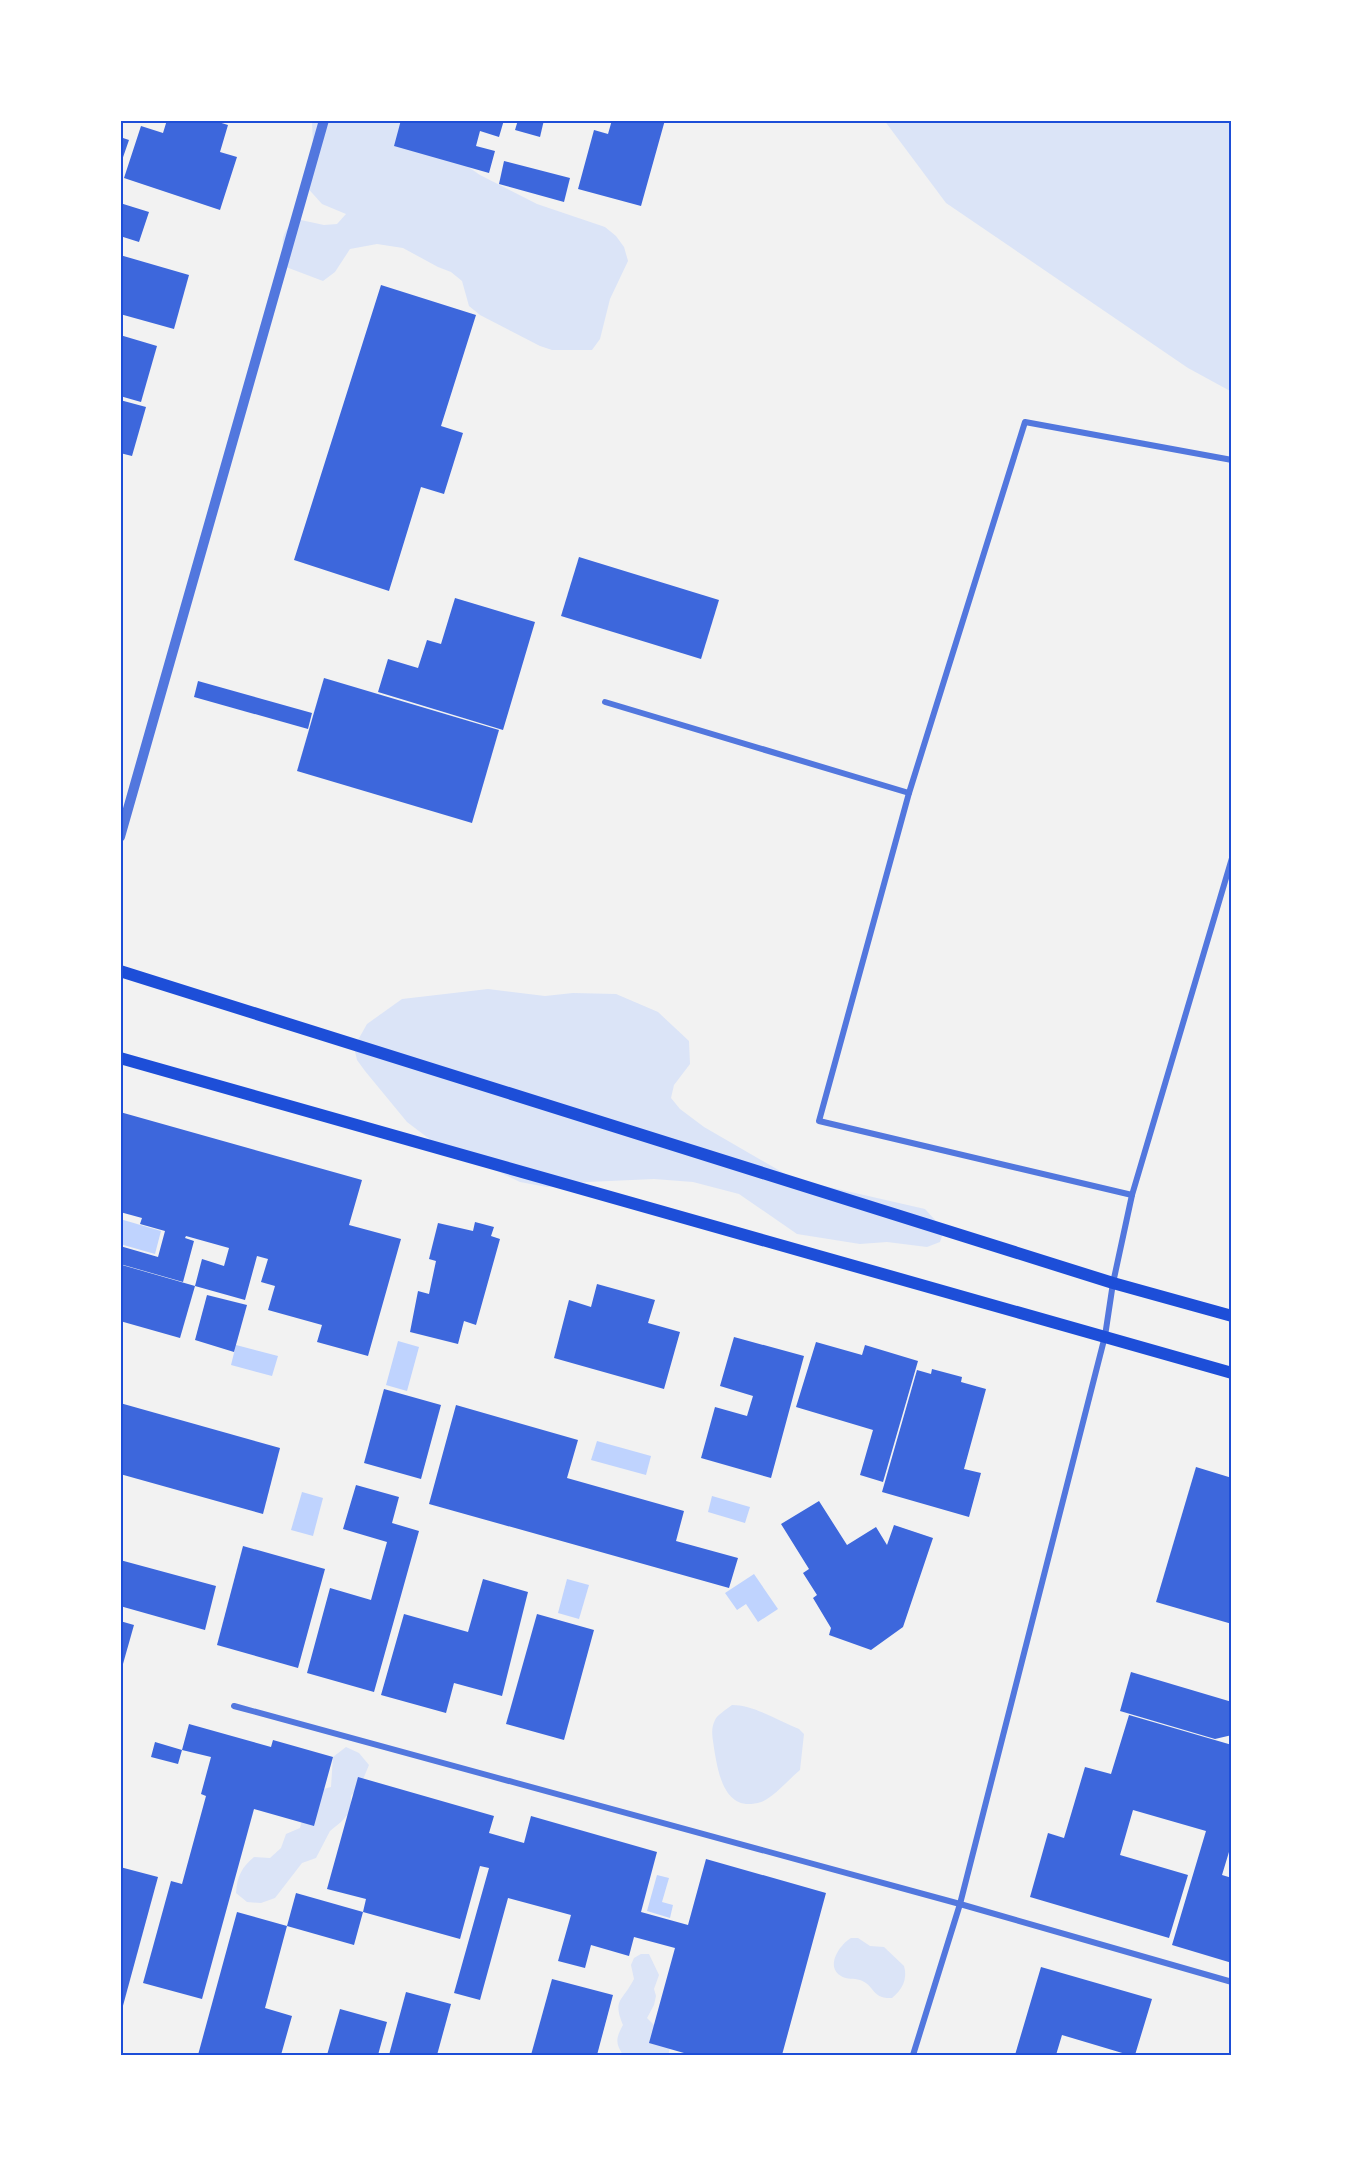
<svg xmlns="http://www.w3.org/2000/svg" width="1352" height="2175" font-family="Merriweather,serif">
<style>
.green{fill:#dbe4f7}
.water{fill:#bfd3fe}
.building{fill:#3d67dc}
.lines{fill:none;stroke-linecap:round;stroke-linejoin:round}
.minor{stroke:#5277de;stroke-width:6}
.tertiary{stroke:#5277de;stroke-width:10}
.secondary{stroke:#1d4ed8;stroke-width:12}
.neatline{fill:none;stroke:#1d4ed8;stroke-width:2}
</style>
<rect width="100%" height="100%" fill="#f2f2f2"/>
<g class="green">
<path d="M312,120H412L432,142L480,175L537,204L605,227L616,236L624,247L628,261L610,299L600,339L592,350H552L540,346L480,315L469,306L462,281L451,272L438,267L403,248L377,244L350,249L335,272L323,281L286,267C282,245 278,235 296,219L324,225L337,224L346,214L322,204L304,184L313,146Z"/>
<path d="M884,120H1232V392L1188,368L946,203Z"/>
<path d="M488,989L545,996L573,993L616,994L658,1012L689,1041L690,1064L674,1085L671,1098L680,1109L704,1127L794,1179L925,1209L944,1230L940,1242L927,1247L887,1242L860,1244L797,1234L739,1194L693,1182L654,1179L587,1182L547,1187L520,1182L483,1164L440,1147L407,1122L365,1071L357,1060L354,1047L367,1024L402,999Z"/>
<path d="M732,1705C754,1705 779,1721 799,1729L804,1734L800,1770C789,1779 773,1798 761,1802C724,1814 718,1772 714,1748C713,1739 710,1730 715,1720C718,1714 726,1710 732,1705Z"/>
<path d="M346,1747L359,1753L369,1765L361,1784L351,1796V1811L341,1822L330,1831L316,1858L302,1863L275,1898L261,1903L247,1902L236,1893C237,1876 242,1867 254,1857L270,1858L281,1848L286,1834L300,1828L304,1814L317,1791L331,1787L333,1757Z"/>
<path d="M851,1938H858L870,1946L884,1947L904,1966C908,1979 902,1990 892,1998C871,1999 875,1985 860,1980C854,1978 847,1980 841,1976C825,1967 839,1945 851,1938Z"/>
<path d="M641,1954H649L659,1975L654,1989L656,1996L654,2005L647,2018L657,2028L670,2048L668,2055H623C615,2043 616,2038 623,2025C612,1999 623,2001 634,1979L631,1965L634,1958Z"/>
</g>
<g class="water">
<path d="M120,1219L161,1231L155,1254L120,1244Z"/>
<path d="M398,1341L419,1347L407,1391L386,1385Z"/>
<path d="M236,1345L278,1356L272,1376L231,1365Z"/>
<path d="M597,1441L651,1456L646,1475L591,1460Z"/>
<path d="M302,1492L323,1498L313,1536L291,1530Z"/>
<path d="M712,1496L750,1507L745,1523L708,1512Z"/>
<path d="M754,1574L778,1609L758,1622L746,1604L737,1610L725,1593Z"/>
<path d="M567,1579L589,1585L579,1619L558,1613Z"/>
<path d="M657,1875L669,1878L662,1902L673,1905L670,1918L647,1911Z"/>
</g>
<g class="building">
<path d="M167,120H212L228,125L220,152L237,157L220,210L124,178L141,126L163,133Z"/>
<path d="M401,120H504L499,137L480,131L476,146L495,151L489,173L394,146Z"/>
<path d="M518,120H544L540,137L515,130Z"/>
<path d="M612,120H665L641,206L578,189L594,130L608,134Z"/>
<path d="M120,137L129,140L120,166Z"/>
<path d="M504,161L570,178L564,202L499,184Z"/>
<path d="M120,203L149,212L139,242L120,236Z"/>
<path d="M120,255L189,275L174,329L120,314Z"/>
<path d="M381,285L476,315L441,426L463,433L444,494L421,487L389,591L294,560Z"/>
<path d="M120,335L157,346L141,402L120,396Z"/>
<path d="M120,400L146,407L132,456L120,453Z"/>
<path d="M579,557L719,600L701,659L561,616Z"/>
<path d="M455,598L535,622L503,730L378,692L388,659L418,668L427,640L441,644Z"/>
<path d="M324,678L499,730L472,823L297,771Z"/>
<path d="M198,681L312,713L308,729L194,697Z"/>
<path d="M120,1112L362,1180L349,1225L401,1239L368,1356L317,1342L322,1325L268,1310L275,1286L261,1282L268,1259L257,1256L245,1300L195,1286L202,1259L224,1266L229,1248L186,1236L185,1238L194,1241L183,1282L120,1264V1246L158,1257L165,1231L140,1224L142,1218L120,1212Z"/>
<path d="M475,1222L494,1227L491,1236L500,1239L476,1325L464,1321L458,1344L410,1332L418,1291L429,1294L436,1261L429,1259L438,1223L473,1231Z"/>
<path d="M122,1265L195,1286L180,1338L120,1321V1272Z"/>
<path d="M597,1284L655,1300L648,1323L680,1332L664,1389L554,1358L569,1300L591,1307Z"/>
<path d="M207,1295L247,1305L234,1352L195,1340Z"/>
<path d="M734,1337L804,1356L771,1478L701,1458L715,1407L747,1416L753,1396L720,1386Z"/>
<path d="M816,1342L862,1355L865,1345L918,1361L883,1482L860,1475L873,1430L796,1407Z"/>
<path d="M932,1369L962,1377L961,1382L986,1389L964,1469L981,1473L969,1517L882,1492L917,1370L931,1374Z"/>
<path d="M384,1389L441,1405L421,1479L364,1463Z"/>
<path d="M120,1403L280,1448L263,1514L120,1474Z"/>
<path d="M456,1405L578,1440L567,1478L684,1511L676,1541L738,1558L729,1588L429,1504Z"/>
<path d="M1196,1467L1232,1478V1624L1156,1602Z"/>
<path d="M356,1485L399,1497L392,1523L419,1531L374,1692L307,1673L330,1588L371,1600L387,1542L343,1529Z"/>
<path d="M819,1501L847,1545L876,1527L887,1545L894,1525L933,1538L903,1627L871,1650L829,1635L831,1628L813,1598L817,1595L803,1573L809,1569L781,1524Z"/>
<path d="M243,1546L325,1569L298,1668L217,1645Z"/>
<path d="M120,1560L216,1586L205,1630L120,1606Z"/>
<path d="M483,1579L528,1592L502,1696L454,1683L446,1713L381,1695L404,1614L468,1632Z"/>
<path d="M537,1614L594,1630L564,1740L506,1724Z"/>
<path d="M120,1621L134,1625L121,1671H120Z"/>
<path d="M1131,1672L1232,1702V1735L1215,1739L1120,1711Z"/>
<path d="M1129,1715L1232,1745V1800L1229,1809L1232,1810V1842L1222,1875L1232,1878V1963L1172,1945L1206,1831L1133,1810L1120,1855L1188,1875L1169,1938L1030,1897L1048,1833L1064,1838L1085,1767L1111,1774Z"/>
<path d="M189,1724L271,1747L273,1740L333,1757L314,1826L254,1809L202,1999L143,1983L171,1881L182,1884L206,1796L201,1794L211,1757L182,1750L178,1764L151,1757L155,1742L182,1750Z"/>
<path d="M358,1777L494,1816L489,1833L524,1843L531,1816L657,1852L641,1912L688,1925L706,1859L826,1893L782,2055H691L649,2043L675,1948L634,1937L629,1956L591,1945L585,1968L558,1961L571,1915L508,1898L480,2000L454,1993L489,1868L480,1866L460,1939L363,1912L366,1899L327,1889Z"/>
<path d="M120,1867L158,1877L121,2013H120Z"/>
<path d="M296,1893L363,1912L354,1945L287,1926Z"/>
<path d="M237,1912L287,1926L265,2008L292,2016L281,2055H198Z"/>
<path d="M1041,1967L1152,1999L1135,2055H1129L1062,2035L1056,2055H1015Z"/>
<path d="M552,1979L613,1995L597,2055H531Z"/>
<path d="M406,1992L451,2004L437,2055H389Z"/>
<path d="M340,2009L387,2022L378,2055H327Z"/>
</g>
<g class="lines">
<g class="minor">
<path d="M605,702L909,793"/>
<path d="M1132,1195L819,1121L909,793L1025,422L1232,460"/>
<path d="M234,1706L960,1904L1232,1982"/>
<path d="M913,2055L960,1904L1105,1336L1113,1283L1132,1195L1232,858"/>
</g>
<path class="tertiary" d="M120,837L324,120"/>
<g class="secondary">
<path d="M120,971L1113,1283L1232,1316"/>
<path d="M120,1058L1232,1373"/>
</g>
</g>
<rect width="1352" height="2175" fill="none" stroke="#ffffff" stroke-width="243"/>
<rect x="122" y="122" width="1108" height="1932" class="neatline"/>
</svg>
